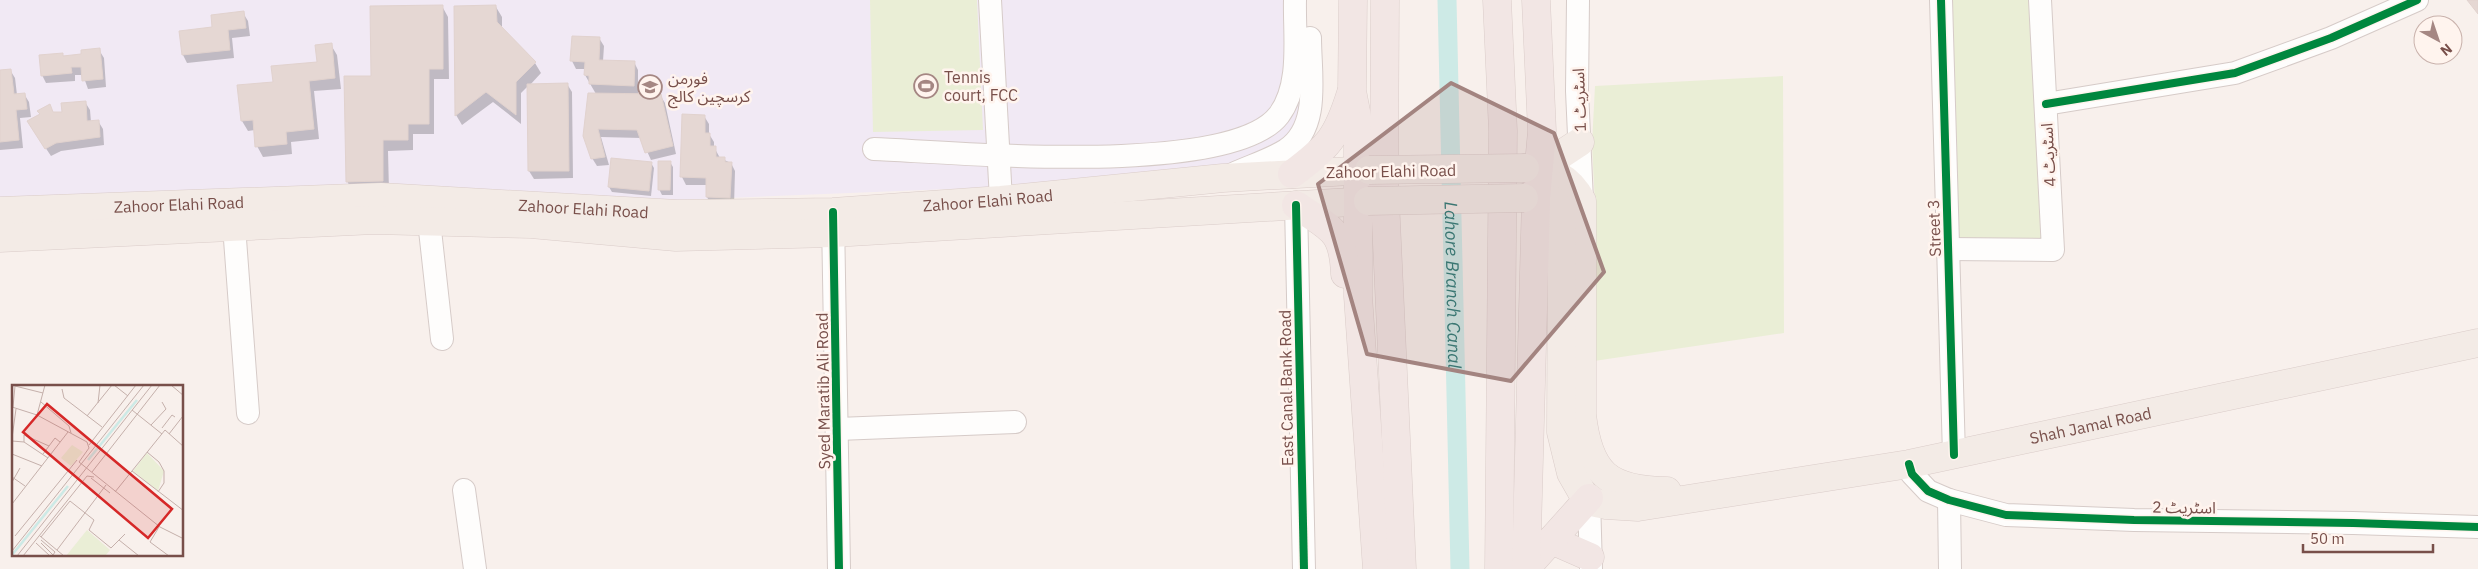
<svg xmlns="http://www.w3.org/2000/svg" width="2478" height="569" font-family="'IBM Plex Sans','Noto Sans Arabic',sans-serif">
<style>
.education{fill:#f1e9f4}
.green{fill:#eaeed6}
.shadow{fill:#0003}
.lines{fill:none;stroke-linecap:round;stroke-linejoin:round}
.canal{stroke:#cdeae6;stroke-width:19}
.building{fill:#e5d7d3;stroke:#e1d2ce}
.minor-casing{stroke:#d6cbc8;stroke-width:24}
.major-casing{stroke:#daccc9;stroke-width:29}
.highway-casing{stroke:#daccc9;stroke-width:29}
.minor{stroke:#fefdfc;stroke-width:22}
.major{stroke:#f3ebe6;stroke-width:28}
.highway{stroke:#f2e6e4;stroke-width:28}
.major-bridge-casing{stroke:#daccc9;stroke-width:29;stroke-linecap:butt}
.major-bridge{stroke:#f3ebe6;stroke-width:28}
.cycleway-casing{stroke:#fff4ee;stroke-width:11}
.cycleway{stroke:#00873e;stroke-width:8}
.marked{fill:#a38480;fill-opacity:0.2;stroke:#a38480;stroke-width:4;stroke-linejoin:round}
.labels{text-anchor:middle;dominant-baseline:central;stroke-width:5;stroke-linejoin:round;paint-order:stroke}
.poi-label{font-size:16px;fill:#784f4a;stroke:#fff4ee;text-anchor:start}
.street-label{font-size:16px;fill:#784f4a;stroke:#fff4ee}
.water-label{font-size:18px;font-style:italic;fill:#3a7672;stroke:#fff4ee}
.inset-river{fill:none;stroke:#cdeae6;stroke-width:2.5}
.inset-road{fill:none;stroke:#c5b0ab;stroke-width:1}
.view{fill:#d62828;fill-opacity:0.15;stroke:#d62828;stroke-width:2.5}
.inset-edge{fill:none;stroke:#784f4a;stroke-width:2.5}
</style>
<rect width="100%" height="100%" fill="#f8f0ec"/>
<path class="education" d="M0,0H1298L1301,175L0,227Z"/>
<g class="green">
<path d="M870,0H977L983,130L873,132Z"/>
<path d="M1941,0H2040L2053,250L1948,249Z"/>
<path d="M1783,76L1784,333L1594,361L1595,205L1592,144L1595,86Z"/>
</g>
<g class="shadow">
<path d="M442,6L448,17L449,79H434V134H413V150L388,151L389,191L353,192L347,181L373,77Z"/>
<path d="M455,7H496L502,17V30L535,63L541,73L530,85L567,84L572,92L573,178L534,179L529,171L528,86L521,93V124L493,102L462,125L456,115Z"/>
<path d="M243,13L248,21L250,36L232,38L234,58L187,63L183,55L214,28Z"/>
<path d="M599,38L604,46L603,61L634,62L638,70V95H660L665,103L676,154L651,160L641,138L601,137L609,165L597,166L592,158L596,94L585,75L586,69H576L572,61Z"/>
<path d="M331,45L337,55L341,89L314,91L319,139L291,142L292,154L263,157L257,146L255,130L248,131L242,121L274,83L318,63Z"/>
<path d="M99,50L104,58L106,87L88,89L83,75H75V81L46,83L42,75L62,54L64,57L83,56Z"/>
<path d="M10,70L15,78L17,95L24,94L29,102L31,117L20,118L23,148L0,150V71Z"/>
<path d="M85,102L90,110L91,122L98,121L103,129L104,145L61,151L51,156L33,129Z"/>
<path d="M704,116L709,124V134L714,142V147L720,158L731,163L735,171L734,206L711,205L707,197V185H686L682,177Z"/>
<path d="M670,162L673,167V195H662L659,189Z"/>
<path d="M651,163L654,168L651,196L612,192L609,187Z"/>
</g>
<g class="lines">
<path class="canal" id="s1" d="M1447,0L1460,569"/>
</g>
<g class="building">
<path d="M2467,0H2478V14Z"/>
<path d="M443,5V69H429V124H408V140H383V181L346,182L344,76H371L370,6Z"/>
<path d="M496,5L497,22L536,62L516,82V115L486,92L455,116L454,6Z"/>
<path d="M244,11L246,28L228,30L230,50L182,55L179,31L212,27L211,15Z"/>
<path d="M572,36L600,37L599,60L635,61L634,86L589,84V76L584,75L585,62L570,61Z"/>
<path d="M332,43L335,78L309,81L314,129L286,132L287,144L255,147L253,120L241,121L237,85L273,82L271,66L317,62L315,45Z"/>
<path d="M100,48L103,79L82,81L81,67H71L72,73L41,76L39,55L63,53V56L81,54V50Z"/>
<path d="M11,69L14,94L25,93L27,109L16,110L19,140L0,142V70Z"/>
<path d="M568,83L569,171H528L527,84Z"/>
<path d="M588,93L661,94L673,146L645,153L637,130L598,129L605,157L591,159L583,136Z"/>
<path d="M86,101L87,121L99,120L100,137L56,143L45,149L27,121L40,114L37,111L50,104L53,112H62L61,103Z"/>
<path d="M682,114L705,115V133H710V146H716V157H725V162H732L730,198L706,197V178L680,177Z"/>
<path d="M611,158L652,162L649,191L608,187Z"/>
<path d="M658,161H671L670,190H658Z"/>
</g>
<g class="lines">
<g class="minor-casing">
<g id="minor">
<path d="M990,0L1001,200"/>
<path d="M1578,0L1577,91L1582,201"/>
<path d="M1941,0L1954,455"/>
<path d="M2046,104L2235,73L2331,38L2417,0"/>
<path d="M874,149C953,152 1231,178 1279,115C1302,84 1294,36 1295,0"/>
<path d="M1233,174C1250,166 1270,160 1286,150C1321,127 1310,75 1310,38"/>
<path d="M1296,205L1304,569"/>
<path d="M833,218L839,569"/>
<path d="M429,221L442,339"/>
<path d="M234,226L248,413"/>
<path d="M1948,249L2053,250L2040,0"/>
<path d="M838,429L1015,422"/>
<path d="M1909,464L1912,474L1928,491L1949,500L2006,515L2134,520L2353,523L2478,527"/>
<path d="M464,490L475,569"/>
<path d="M1589,498L1591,569"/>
<path d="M1949,500L1950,569"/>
</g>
</g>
<g class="major-casing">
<g id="major">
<path d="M1525,168C1551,169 1569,176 1582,201V415C1589,474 1608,490 1667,491"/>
<path d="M1539,169L1580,142"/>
<path id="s2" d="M1524,198L1554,201L1562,213L1561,432L1571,473L1583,494L1596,503L1606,505L1638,507L1909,464L2478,343"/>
<path id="s3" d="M0,211L381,197L677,214L833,212L1001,200L1223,178L1369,170"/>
<path d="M0,238L374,220L531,224L676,237L833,233L1368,201"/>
</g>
</g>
<g class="highway-casing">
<g id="highway">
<path d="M1353,0L1352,91L1358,122V296L1377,569"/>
<path d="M1385,0L1384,178L1402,569"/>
<path d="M1497,0L1503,131L1499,569"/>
<path d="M1292,174C1329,146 1337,138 1351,93"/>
<path d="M1296,205C1330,229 1343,228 1345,274"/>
<path d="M1551,540L1590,557"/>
<path d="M1527,567L1589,498"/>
<path d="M1526,569L1536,198L1542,131L1536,0"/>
</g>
</g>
<use href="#minor" class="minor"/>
<use href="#major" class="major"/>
<use href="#highway" class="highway"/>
<g class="major-bridge-casing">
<g id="major-bridge">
<path d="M1369,170L1525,168"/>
<path d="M1368,201L1524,198"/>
</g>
</g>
<use href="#major-bridge" class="major-bridge"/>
<g class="cycleway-casing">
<g id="cycleway">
<path d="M1941,0L1954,455"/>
<path d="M2046,104L2235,73L2331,38L2417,0"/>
<path d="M1296,205L1304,569"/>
<path d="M833,212L839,569"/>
<path d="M1909,464L1912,474L1928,491L1949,500L2006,515L2134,520L2353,523L2478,527"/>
</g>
</g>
<use href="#cycleway" class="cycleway"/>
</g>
<path class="marked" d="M1451,83L1554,133L1604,272L1511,381L1367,354L1318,184Z"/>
<defs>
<g id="stadium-ring" transform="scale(1.25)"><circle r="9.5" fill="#fff4ee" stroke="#a58783" stroke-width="1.5"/><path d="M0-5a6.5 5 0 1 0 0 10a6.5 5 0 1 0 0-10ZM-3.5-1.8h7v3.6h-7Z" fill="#a58783"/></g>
<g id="university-ring" transform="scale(1.25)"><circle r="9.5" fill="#fff4ee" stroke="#a58783" stroke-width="1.5"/><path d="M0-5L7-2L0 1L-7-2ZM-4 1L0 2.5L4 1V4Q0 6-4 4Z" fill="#a58783"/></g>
</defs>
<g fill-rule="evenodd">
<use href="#stadium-ring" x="926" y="86"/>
<use href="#university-ring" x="650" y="87"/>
</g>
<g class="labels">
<g class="poi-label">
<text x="944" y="77">Tennis<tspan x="944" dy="18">court, FCC</tspan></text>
<text x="668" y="78">فورمن<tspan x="668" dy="18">کرسچین کالج</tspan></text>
</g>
<g class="street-label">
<text transform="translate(1579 100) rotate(-92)">اسٹریٹ 1</text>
<text transform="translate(2048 155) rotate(-93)">اسٹریٹ 4</text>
<text transform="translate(1391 171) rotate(-1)">Zahoor Elahi Road</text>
<text stroke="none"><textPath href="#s3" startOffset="989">Zahoor Elahi Road</textPath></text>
<text stroke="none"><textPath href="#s3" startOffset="179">Zahoor Elahi Road</textPath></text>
<text stroke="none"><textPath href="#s3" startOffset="584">Zahoor Elahi Road</textPath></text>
<text transform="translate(1934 228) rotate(-92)">Street 3</text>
<text transform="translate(1286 388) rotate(-91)">East Canal Bank Road</text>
<text transform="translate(823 391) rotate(-91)">Syed Maratib Ali Road</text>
<text stroke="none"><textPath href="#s2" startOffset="848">Shah Jamal Road</textPath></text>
<text transform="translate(2184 507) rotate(1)">اسٹریٹ 2</text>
</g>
<g class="water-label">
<text stroke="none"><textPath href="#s1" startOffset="285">Lahore Branch Canal</textPath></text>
</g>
</g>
<g transform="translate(12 385)">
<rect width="171" height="171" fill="#f8f0ec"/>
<path d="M60,60L71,67L59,81L49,73ZM135,68L152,86L146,106L121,86ZM75,145L98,165L93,171H54Z" fill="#eaeed6"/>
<path class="inset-river" d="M76,75L125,15M0,170L56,101"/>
<path class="inset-road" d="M102,0L116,11M159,0L172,11M3,1L31,8M50,4L52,13L90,42M29,17L57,41L59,48M86,18L88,0M0,22L25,30L75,57L77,63L67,77L148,142L172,154M1,22L3,1M120,25L150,49M25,30L33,0M75,31L100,0M139,40L154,24L150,17M150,43L160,30L163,32M157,49L171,31M0,53L4,24M0,56L12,57L36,73M12,57V50L37,61M77,60L124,0M135,67L147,77L152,86V98L146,107M0,69L30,81M31,69L43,53L48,57M120,86L172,126M80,87L148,0M0,92L13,101M79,93L98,108M0,97L8,83M103,107L153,45L172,62M0,119L56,47M147,142L138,157L157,171M3,151L65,75M28,151L52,171M29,152L58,116L82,135L77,145L99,163L113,149M107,155L127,171M24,158L38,171M29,158L41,170L43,167L29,155M45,165L94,100M0,166L132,0M5,171L140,0M11,171L75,91L82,92"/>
<path class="view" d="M35,19L160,124L136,153L11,47Z"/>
<rect width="171" height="171" class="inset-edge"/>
</g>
<g transform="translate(2438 40) rotate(140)"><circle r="24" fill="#fff4ee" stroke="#c9b2ac"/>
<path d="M0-4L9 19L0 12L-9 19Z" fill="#a58783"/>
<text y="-8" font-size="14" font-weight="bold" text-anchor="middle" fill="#784f4a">N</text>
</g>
<path d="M2303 544v8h130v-8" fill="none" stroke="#784f4a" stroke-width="2.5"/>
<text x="2310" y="544" font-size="15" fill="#784f4a" stroke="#fff4ee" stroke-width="4" paint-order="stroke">50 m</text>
</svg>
